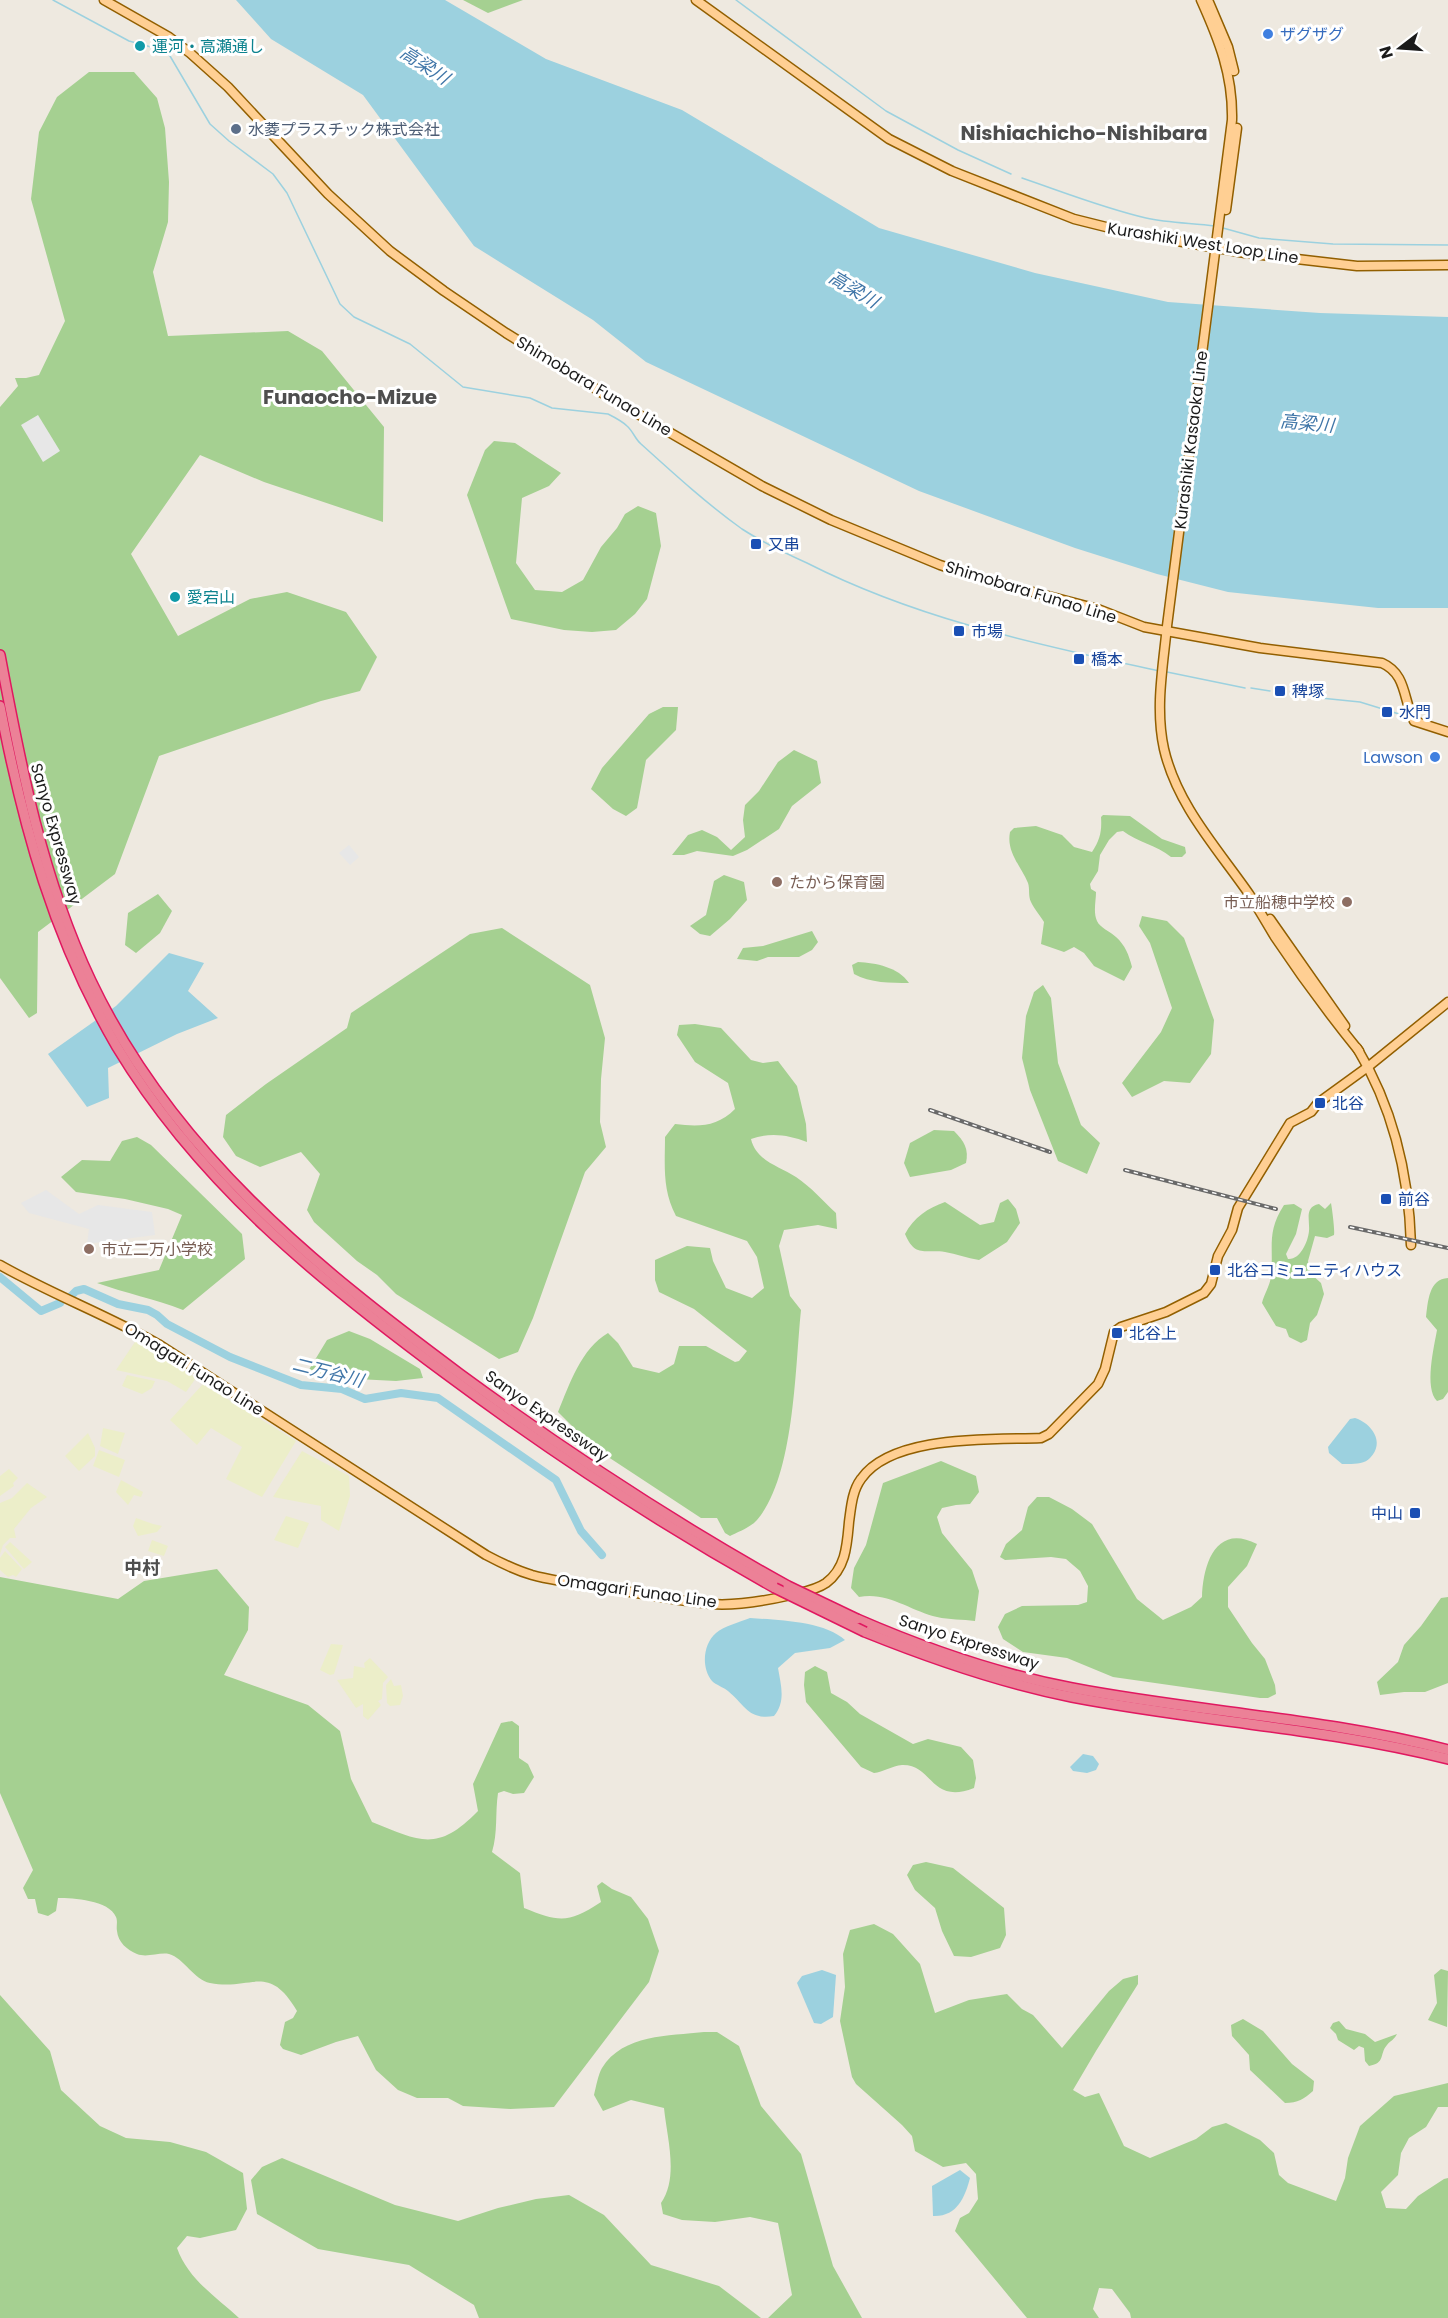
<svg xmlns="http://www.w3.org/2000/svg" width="1448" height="2318" font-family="Poppins,'Noto Sans JP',sans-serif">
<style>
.farmland{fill:#eceec9}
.forest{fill:#a5d091}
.parking{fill:#e7e7e7}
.water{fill:#9cd1df}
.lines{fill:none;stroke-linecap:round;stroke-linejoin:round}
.stream{stroke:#9cd1df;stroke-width:1.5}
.river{stroke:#9cd1df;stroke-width:8}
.major-casing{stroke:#925f00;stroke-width:11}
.highway-casing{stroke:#e01860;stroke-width:12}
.major{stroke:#ffcf93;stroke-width:8}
.highway{stroke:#ec8197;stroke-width:9}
.rail-casing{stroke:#696969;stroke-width:4}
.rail{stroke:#fff;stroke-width:1.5;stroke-dasharray:4.5;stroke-linecap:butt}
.highway-bridge-casing{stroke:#e01860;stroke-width:12;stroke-linecap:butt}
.highway-bridge{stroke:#ec8197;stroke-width:9}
.shop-dot{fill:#3f7fe0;stroke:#fff;stroke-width:2}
.culture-dot{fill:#0f9aa8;stroke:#fff;stroke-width:2}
.service-dot{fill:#5c6f8a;stroke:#fff;stroke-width:2}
.transit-dot{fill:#1a4fb4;stroke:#fff;stroke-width:2}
.education-dot{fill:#8d6e63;stroke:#fff;stroke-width:2}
.labels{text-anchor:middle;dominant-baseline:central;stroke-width:6;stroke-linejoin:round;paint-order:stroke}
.shop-label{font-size:16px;fill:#366cbe;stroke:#fff;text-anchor:start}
.culture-label{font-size:16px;fill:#0d838f;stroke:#fff;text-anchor:start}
.service-label{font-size:16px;fill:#4e5e75;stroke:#fff;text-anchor:start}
.street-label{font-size:16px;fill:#1b1b1b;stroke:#fff}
.transit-label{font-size:16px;fill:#164399;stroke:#fff;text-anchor:start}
.education-label{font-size:16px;fill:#785e54;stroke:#fff;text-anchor:start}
.water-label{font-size:18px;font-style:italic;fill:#4076a8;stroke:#fff}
.neighbourhood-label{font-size:18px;font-weight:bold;fill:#4e4e4e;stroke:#fff}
.quarter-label{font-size:20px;font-weight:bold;fill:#4e4e4e;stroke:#fff}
</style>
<rect width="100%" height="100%" fill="#eee9e0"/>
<g class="farmland">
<path d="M137,1339L196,1378L186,1392L167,1381L116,1370Z"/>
<path d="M127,1375L155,1381L152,1388L142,1394L122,1386Z"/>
<path d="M203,1384L296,1441L262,1497L226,1479L242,1447L211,1428L197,1445L170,1420Z"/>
<path d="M103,1428L125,1433L118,1454L100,1446Z"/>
<path d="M88,1433L95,1448V1456L79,1471L65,1456Z"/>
<path d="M99,1450L125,1460L119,1477L93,1466Z"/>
<path d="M302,1451L349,1476L350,1496L339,1531L321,1520V1506L273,1497Z"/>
<path d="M9,1469L18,1478L13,1483L14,1486L0,1496V1476Z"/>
<path d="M121,1480L143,1492L141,1497L134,1495L128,1505L116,1492Z"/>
<path d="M27,1483L47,1497L31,1508L14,1529L16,1538H10L3,1545L0,1554V1503L12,1498Z"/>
<path d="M286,1516L309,1523L298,1548L274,1540Z"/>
<path d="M136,1518L153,1524L162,1526L157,1532L138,1536L133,1526Z"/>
<path d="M152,1540L168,1546L164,1556L148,1551Z"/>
<path d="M10,1542L32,1562L24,1569L5,1547Z"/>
<path d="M5,1551L22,1569L16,1577L13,1575L8,1577L0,1570V1558Z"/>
<path d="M331,1644L343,1645L334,1674L330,1675L320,1670Z"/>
<path d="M370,1658L388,1677L383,1683L382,1699L378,1701L381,1705L368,1720L363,1716V1704L356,1708L337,1680L353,1678L354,1666L365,1668L364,1663Z"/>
<path d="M391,1679L394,1686L401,1685L403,1696L400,1705L390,1706L387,1703L386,1685Z"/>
</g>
<g class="forest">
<path d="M463,0H523L488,13Z"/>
<path d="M89,72H134L157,98L165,128L169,182L168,222L153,272L168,336L288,331L322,351L384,427L383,522L264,482L200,455L131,554L178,636L250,599L287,592L346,612L377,657L360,691L321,701L159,756L115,874L38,932L37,1013L29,1018L0,978V407L18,386L15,378H26L39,375L65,321L31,199L39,132L57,97Z"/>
<path d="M494,441L515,443L561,473L549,486L522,498L516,563L535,590L562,592L583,580L601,547L617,528L625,514L638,506L656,513L661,546L647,599L635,614L616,630L592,632L564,630L511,619L467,495L485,450Z"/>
<path d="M663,707H678L676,730L646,760L637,808L626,816L613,809L591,789L602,768L649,714Z"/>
<path d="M794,750L817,761L821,783L792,806L779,829L747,850L733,856L697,851L684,855H672L688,835L702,830L717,837L731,850L745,837L743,820L745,805L759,791L778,762Z"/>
<path d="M1103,815L1130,816L1162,839L1185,847L1186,853L1182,857H1171C1157,845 1137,842 1123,831L1117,832L1109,840L1100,855L1098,871L1090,884L1091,889L1096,892C1096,901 1093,912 1097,921C1100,928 1110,931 1116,937C1125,945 1129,955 1132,967L1124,981L1094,966L1084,953L1074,947L1064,952L1041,944L1044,922C1040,915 1034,909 1031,902C1028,896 1030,889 1028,883C1021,866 1006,852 1010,832L1014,828L1036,826L1062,835L1074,847L1092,852C1100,840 1102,831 1101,817Z"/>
<path d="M724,875L744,882L747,900L730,919L710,936L700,934L690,926L706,915L714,881Z"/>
<path d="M158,894L172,911L160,933L136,953L125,945L128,913Z"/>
<path d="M1142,916L1167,921L1184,938L1214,1020L1211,1054L1190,1083L1164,1081L1132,1097L1122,1083L1161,1032L1172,1008L1150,943L1139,926Z"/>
<path d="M502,928L590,985L605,1038L601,1079L600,1122L606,1147L585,1172L533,1318L518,1352L499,1359L396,1294L377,1275L357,1261L314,1222L307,1210L320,1174L301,1152L260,1167L236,1156L223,1137L226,1115L266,1084L347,1028L351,1013L470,934Z"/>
<path d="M812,931L818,942L812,950L799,957H768L757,961L737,959L743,948L763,946Z"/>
<path d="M858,962C876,963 898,967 909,983C891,983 870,983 854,974L852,965Z"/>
<path d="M1043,985L1051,998L1058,1063L1081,1125L1100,1143L1087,1174L1058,1161L1030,1090L1022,1058L1026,1016L1034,992Z"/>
<path d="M695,1024L721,1028L751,1060L763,1063L778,1061L797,1086L806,1124L807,1142C788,1135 771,1132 751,1139C756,1161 779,1166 796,1177C811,1187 823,1201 836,1213L837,1229L818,1225L784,1230L779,1246L790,1296L801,1310C795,1366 795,1476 757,1520C751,1527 738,1532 730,1536L725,1533L717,1518H701L593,1447L558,1412C570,1383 581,1349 608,1333L618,1343L633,1367L659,1373L674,1364L679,1346H706L735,1362L739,1361L747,1351L694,1309L659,1292L655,1280V1260L687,1246L710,1248L713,1261L726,1288L752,1298L764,1288L757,1257L747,1241L676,1216C662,1189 665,1166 665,1137L675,1124C699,1127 717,1127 735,1109L728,1083L695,1062L677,1035L679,1025Z"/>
<path d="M934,1130L954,1131C964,1141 969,1149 966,1163L951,1170L910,1177L904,1163L910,1143Z"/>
<path d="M137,1137L151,1145L242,1234L245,1259L183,1310C155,1299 125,1293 97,1283L159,1270L182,1215L168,1209L125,1199L76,1192L61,1177L82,1160L110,1161L122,1141Z"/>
<path d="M1008,1199L1016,1209L1020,1223L1007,1242L979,1260C967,1258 956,1254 945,1252C925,1249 915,1258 905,1234C914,1217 928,1208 945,1202L980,1225L994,1222L1000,1203Z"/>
<path d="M1331,1203C1332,1208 1335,1231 1334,1235L1327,1238L1315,1236L1308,1261L1310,1273L1321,1283L1324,1294L1317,1315L1310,1323L1307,1340L1301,1343L1289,1337L1286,1329L1276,1326L1262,1303C1264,1294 1270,1286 1271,1276C1274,1247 1266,1233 1284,1205L1294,1204L1302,1209L1296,1234L1286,1254L1288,1259C1300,1260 1308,1242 1309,1231C1310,1220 1304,1207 1319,1204L1325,1209Z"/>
<path d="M1448,1278V1392L1443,1399L1437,1401C1424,1388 1434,1347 1437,1330L1426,1317C1428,1301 1429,1279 1448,1278Z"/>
<path d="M349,1331L370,1339L420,1369L423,1378L396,1381L357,1379L337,1374L307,1373L327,1340Z"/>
<path d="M941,1461L976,1476L979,1492L970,1504L956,1505L942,1508L937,1517L942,1533L972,1570L979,1591L975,1621C963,1619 949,1620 937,1617C911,1611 887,1591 859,1597L851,1588L854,1568L866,1545L883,1483Z"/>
<path d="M1037,1497H1049L1072,1509L1092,1524L1137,1599L1163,1620L1191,1607L1202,1597C1203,1564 1216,1523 1257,1544L1247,1566L1228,1587V1607L1252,1643L1265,1659L1275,1685L1276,1694L1268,1698H1260L1113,1677L1067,1658L1023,1652L1003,1639L998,1627L1005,1614L1022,1606L1078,1605L1087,1602L1088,1586L1080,1571L1066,1559L1051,1557L1005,1560L1000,1557L1006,1544L1022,1530L1028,1507Z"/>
<path d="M217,1569L249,1607L248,1630L224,1675L308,1705L340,1731L351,1779L372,1822C420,1841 437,1853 478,1811L473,1784L501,1723L512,1721L519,1726V1758L528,1764L534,1777L524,1793L513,1794L504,1791L498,1793C495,1813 498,1833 492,1852L520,1873L524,1908C559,1922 568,1924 601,1902L597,1886L602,1882L612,1889L631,1897L648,1919L659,1951L649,1982L554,2107L510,2109L463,2106L448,2098H417L398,2090L376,2070L358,2036L336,2042L301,2055L283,2049L280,2045L285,2022L293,2018L297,2011C268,1962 252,1991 210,1983C194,1980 184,1958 169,1954C159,1952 147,1958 137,1954C127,1950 118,1942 117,1931C116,1926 118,1922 116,1917C109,1900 73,1898 58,1898L56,1911L48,1916L38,1913L35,1899H28L23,1888L33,1870L0,1793V1577L118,1599L144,1581Z"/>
<path d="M1448,1597V1683L1425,1692H1404L1380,1695L1377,1682L1398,1662L1404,1645L1421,1626L1441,1598Z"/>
<path d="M815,1666L827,1672L831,1693L847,1702L860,1714L913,1744L928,1739L961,1747L973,1760L976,1778L974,1788C930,1805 933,1764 902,1765C892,1766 883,1772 874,1773L861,1767L806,1702L804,1685L805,1672Z"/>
<path d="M926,1862L953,1868L1004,1908L1006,1935L1000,1948L971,1957L954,1956L942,1931L935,1908L915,1890L907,1875L913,1865Z"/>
<path d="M874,1924L893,1934L920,1964L935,2013L969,2000L1007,1994L1022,2009L1033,2015L1062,2048L1109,1991L1123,1979L1138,1975V1984L1096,2051L1073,2090L1085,2097L1099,2093L1124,2146L1150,2158L1196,2139L1212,2127L1226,2123L1260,2140L1274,2153L1279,2175L1288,2183L1336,2201L1345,2178L1348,2158L1360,2126L1394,2096L1448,2083V2107H1438L1426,2127L1409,2138L1401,2153L1398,2175L1381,2192L1386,2208L1406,2209L1418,2196L1444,2179L1448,2178V2318H1131L1130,2313L1112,2289L1099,2288L1093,2309L1099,2318H1027L955,2231L960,2218L969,2213L978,2199L976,2174L966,2163L943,2167L915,2151L912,2136L902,2125L856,2084L852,2077L840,2021L845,1987L843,1954L850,1930Z"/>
<path d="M1441,1969L1448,1971L1447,2027L1428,2020L1437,2003L1434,1975Z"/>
<path d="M0,1995L50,2051L61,2090L100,2126L126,2138L170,2142L206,2152L243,2173L247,2209L236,2230L200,2238L187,2236L177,2248C188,2279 215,2296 239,2318H0Z"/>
<path d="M1243,2019L1263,2031L1292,2064L1314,2081L1313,2091C1304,2099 1298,2103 1285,2103L1250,2070L1249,2055L1232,2036L1231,2025Z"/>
<path d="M1339,2021L1346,2029L1365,2034L1375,2042L1397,2034C1394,2040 1391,2040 1387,2045C1379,2054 1386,2063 1369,2066L1365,2061L1364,2048L1359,2046L1354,2050L1338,2040L1336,2034L1330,2028L1333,2023Z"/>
<path d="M704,2032H717L739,2046L761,2106L801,2154L833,2266L862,2318H768L792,2295L778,2223L750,2217L715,2222L682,2220L663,2214L661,2203C679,2177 667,2138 664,2108L631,2100L603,2111L594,2095C596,2087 598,2075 602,2068C623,2034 669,2036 704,2032Z"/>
<path d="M282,2158L395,2205L458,2221L498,2208L536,2199L569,2195L604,2215L651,2265L719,2286L761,2318H479L474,2305L409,2265L318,2249L257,2214L251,2180L262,2167Z"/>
</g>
<g class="parking">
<path d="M38,415L60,451L43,462L21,425Z"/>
<path d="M349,845L359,857L350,865L339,853Z"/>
<path d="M46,1190L79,1214L98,1205L152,1212L155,1235L87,1244L89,1229L29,1213L21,1203Z"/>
</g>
<g class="water">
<path d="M236,0H445L546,59L682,110L879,228L1035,273L1168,302L1320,313L1448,317V608H1378L1228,592L1157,574L1075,548L919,491L646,362L593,320L474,246L363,95L271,39Z"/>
<path d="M169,953L204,963L188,991L218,1018L177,1034L108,1068L109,1098L87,1107L48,1054L116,1006Z"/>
<path d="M1355,1418C1371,1423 1386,1442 1370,1458C1364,1465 1351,1464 1342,1464L1329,1453L1328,1447L1350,1419Z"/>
<path d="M750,1618C778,1620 824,1621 845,1640L830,1648L795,1653L778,1668C781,1686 786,1701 774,1716C748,1720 746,1706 728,1691C723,1687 716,1685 712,1681C701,1668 703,1644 716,1633C724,1626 740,1622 750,1618Z"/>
<path d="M1083,1754L1093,1756L1099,1764L1096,1770L1087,1773L1073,1771L1070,1767Z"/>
<path d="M822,1970L836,1975L833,2017L821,2024L814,2023L797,1983L802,1976Z"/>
<path d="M960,2170L970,2178C965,2197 957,2217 933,2216L932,2186Z"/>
</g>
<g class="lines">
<g class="stream">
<path d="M53,0L129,41L162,50L170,56L210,124L229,141L273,174L287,193L340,304L354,317L410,344L463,387L530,398L552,408L608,414C614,417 622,421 627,426C633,431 635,439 641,444C673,473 707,504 742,529C762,542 785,553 807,563C919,620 1037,644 1159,671"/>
<path d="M736,0L886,111L958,150L1011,174"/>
<path d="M1022,178C1063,192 1103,208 1146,218C1168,223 1192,223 1215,226"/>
<path d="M1223,228L1259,238L1333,244L1448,245"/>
<path d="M1167,672L1245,688"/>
<path d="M1251,688L1270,691"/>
<path d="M1301,696L1360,702L1399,714"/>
</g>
<g class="river">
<path d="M0,1277L41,1311L60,1303"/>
<path d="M71,1296L76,1291L84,1289L118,1304L148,1310L157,1315L167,1324L230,1357L301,1385L342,1389L365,1399L401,1393L438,1398L556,1480L581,1531L602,1555"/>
</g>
<g class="major-casing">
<g id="major">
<path d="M104,0L169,37L190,53L228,87L328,194L390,251L444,291L506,333L612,399L762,486L831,520L940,565L979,578L1098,609L1144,627L1260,648L1382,663C1407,674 1403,700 1414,721L1448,732"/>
<path d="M696,0L889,139L952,171L1074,219L1126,232L1245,253L1357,266L1448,265"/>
<path d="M1201,0C1219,40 1233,75 1232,120L1167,626C1163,667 1155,708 1164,749C1177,805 1217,848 1249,894C1258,908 1266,922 1275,937C1301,976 1329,1014 1359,1051"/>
<path d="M1208,0L1228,47L1234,71"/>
<path d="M1226,210L1237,128"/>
<path d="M1270,919L1345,1026"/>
<path d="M1357,1048C1394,1109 1409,1175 1411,1245"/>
<path d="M0,1265C51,1294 107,1315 158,1344L486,1555C501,1563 515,1570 532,1575C558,1582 585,1585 612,1589C645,1594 678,1601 711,1604C738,1606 765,1601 791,1595C803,1592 816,1590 826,1583C846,1568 847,1545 849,1522C851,1508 852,1491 861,1479C892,1434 993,1440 1041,1438L1049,1434L1098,1384L1105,1369L1114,1332L1121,1327L1166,1312L1204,1293L1211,1284L1218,1256L1232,1230L1238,1208L1290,1123L1311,1112L1318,1103L1369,1066L1448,1002"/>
</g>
</g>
<g class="highway-casing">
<g id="highway">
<path d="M0,655C21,767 42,878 91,981C172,1151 313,1265 460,1374C565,1451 674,1523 788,1586"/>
<path d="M0,706C23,827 54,939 117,1047C199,1183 319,1280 446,1374C551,1452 660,1524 775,1588"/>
<path d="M857,1619C926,1649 998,1674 1072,1688C1197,1712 1325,1718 1448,1750"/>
<path d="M865,1632C932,1659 1001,1683 1072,1697C1197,1721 1325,1728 1448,1759"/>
</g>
</g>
<use href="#major" class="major"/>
<use href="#highway" class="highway"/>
<g class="rail-casing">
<g id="rail">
<path d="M930,1110L1050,1152"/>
<path d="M1125,1170L1276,1209"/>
<path d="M1350,1227L1448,1248"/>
</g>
</g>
<use href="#rail" class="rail"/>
<g class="highway-bridge-casing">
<g id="highway-bridge">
<path d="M788,1586L857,1619"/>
<path d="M775,1588L865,1632"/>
</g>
</g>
<use href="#highway-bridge" class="highway-bridge"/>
</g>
<g class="shop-dot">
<circle cx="1268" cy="34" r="6"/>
<circle cx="1435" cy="757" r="6"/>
</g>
<g class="culture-dot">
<circle cx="140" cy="46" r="6"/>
<circle cx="175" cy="597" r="6"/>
</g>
<circle class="service-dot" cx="236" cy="129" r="6"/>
<g class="transit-dot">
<rect x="750" y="538" width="12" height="12" rx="3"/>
<rect x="953" y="625" width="12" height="12" rx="3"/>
<rect x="1073" y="653" width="12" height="12" rx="3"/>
<rect x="1274" y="685" width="12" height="12" rx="3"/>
<rect x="1381" y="706" width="12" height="12" rx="3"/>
<rect x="1314" y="1097" width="12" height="12" rx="3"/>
<rect x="1380" y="1193" width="12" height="12" rx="3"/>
<rect x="1209" y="1264" width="12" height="12" rx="3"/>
<rect x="1111" y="1327" width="12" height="12" rx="3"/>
<rect x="1409" y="1507" width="12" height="12" rx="3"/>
</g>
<g class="education-dot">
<circle cx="777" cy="882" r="6"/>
<circle cx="1347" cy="902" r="6"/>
<circle cx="89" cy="1249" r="6"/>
</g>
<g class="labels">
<g class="shop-label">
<text x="1280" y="34">ザグザグ</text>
<text x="1423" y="757" text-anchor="end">Lawson</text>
</g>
<g class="culture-label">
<text x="152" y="46">運河・高瀬通し</text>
<text x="187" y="597">愛宕山</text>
</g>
<g class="service-label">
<text x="248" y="129">水菱プラスチック株式会社</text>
</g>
<g class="street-label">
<text transform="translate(1203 243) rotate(9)">Kurashiki West Loop Line</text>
<text transform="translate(594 386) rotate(31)">Shimobara Funao Line</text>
<text transform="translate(1191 440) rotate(-83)">Kurashiki Kasaoka Line</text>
<text transform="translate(1031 592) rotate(17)">Shimobara Funao Line</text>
<text transform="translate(56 834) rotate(74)">Sanyo Expressway</text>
<text transform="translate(194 1369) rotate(32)">Omagari Funao Line</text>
<text transform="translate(547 1416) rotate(35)">Sanyo Expressway</text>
<text transform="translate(637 1591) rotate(8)">Omagari Funao Line</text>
<text transform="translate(969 1642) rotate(18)">Sanyo Expressway</text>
</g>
<g class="transit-label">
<text x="768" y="544">又串</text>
<text x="971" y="631">市場</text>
<text x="1091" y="659">橋本</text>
<text x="1292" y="691">稗塚</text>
<text x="1399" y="712">水門</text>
<text x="1332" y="1103">北谷</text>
<text x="1398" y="1199">前谷</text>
<text x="1227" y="1270">北谷コミュニティハウス</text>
<text x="1129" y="1333">北谷上</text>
<text x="1403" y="1513" text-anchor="end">中山</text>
</g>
<g class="education-label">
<text x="789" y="882">たから保育園</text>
<text x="1335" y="902" text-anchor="end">市立船穂中学校</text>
<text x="101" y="1249">市立二万小学校</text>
</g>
<g class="water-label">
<text transform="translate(425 65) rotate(33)">高梁川</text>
<text transform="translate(854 289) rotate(31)">高梁川</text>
<text transform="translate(1307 423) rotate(5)">高梁川</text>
<text transform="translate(328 1372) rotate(14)">二万谷川</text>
</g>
<g class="neighbourhood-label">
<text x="142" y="1567">中村</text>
</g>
<g class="quarter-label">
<text x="1084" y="133">Nishiachicho-Nishibara</text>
<text x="350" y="397">Funaocho-Mizue</text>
</g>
</g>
<g transform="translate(1400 48) rotate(253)" stroke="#ffffff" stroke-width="4.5" paint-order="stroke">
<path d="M0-4.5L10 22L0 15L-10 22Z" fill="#1b1b1b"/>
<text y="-9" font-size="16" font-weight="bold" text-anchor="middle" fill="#1b1b1b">N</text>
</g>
</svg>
